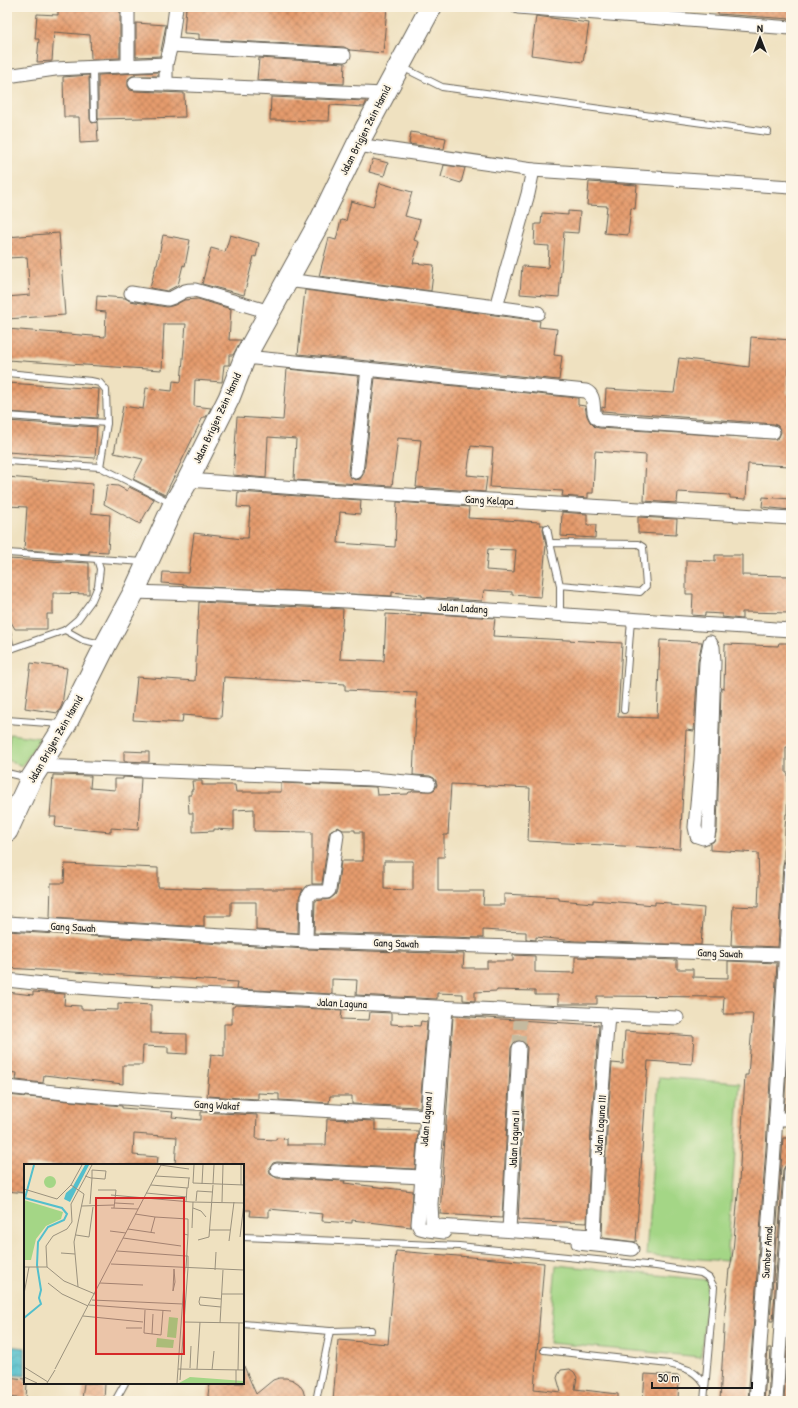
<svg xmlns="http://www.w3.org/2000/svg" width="798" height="1408" font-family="'Patrick Hand',sans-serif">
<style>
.green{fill:#a4d686;stroke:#607951}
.water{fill:url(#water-waves);stroke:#386e74}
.building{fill:url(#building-cross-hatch);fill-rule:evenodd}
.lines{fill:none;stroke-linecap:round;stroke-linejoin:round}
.minor-tunnel{stroke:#c5ba9f;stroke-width:13;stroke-dasharray:13 6;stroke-linecap:butt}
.service-casing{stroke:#666155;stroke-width:8}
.minor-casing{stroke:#666155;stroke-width:15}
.primary-casing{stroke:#666155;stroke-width:23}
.service{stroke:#fff;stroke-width:6}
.minor{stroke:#fff;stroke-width:13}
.primary{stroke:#fff;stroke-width:21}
.labels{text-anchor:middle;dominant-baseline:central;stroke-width:4;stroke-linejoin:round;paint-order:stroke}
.street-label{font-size:11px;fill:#1c1c1c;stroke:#fcf5e5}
.inset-river{fill:none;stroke:#53bfcc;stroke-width:2}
.inset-road{fill:none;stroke:#9b927e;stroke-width:1}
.view{fill:#d62828;fill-opacity:0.15;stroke:#d62828;stroke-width:2}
.inset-edge{fill:none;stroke:#1c1c1c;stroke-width:2}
</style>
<defs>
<pattern id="water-waves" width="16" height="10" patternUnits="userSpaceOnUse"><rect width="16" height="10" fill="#53bfcc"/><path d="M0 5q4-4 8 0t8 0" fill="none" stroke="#449aa5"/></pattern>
<pattern id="building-cross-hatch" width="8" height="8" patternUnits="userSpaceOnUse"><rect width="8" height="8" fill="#e59b6d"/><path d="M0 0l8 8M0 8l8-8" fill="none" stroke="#b97e59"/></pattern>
</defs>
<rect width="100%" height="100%" fill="#fcf5e5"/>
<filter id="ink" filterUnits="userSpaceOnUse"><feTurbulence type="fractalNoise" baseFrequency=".025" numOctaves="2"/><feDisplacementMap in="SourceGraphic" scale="8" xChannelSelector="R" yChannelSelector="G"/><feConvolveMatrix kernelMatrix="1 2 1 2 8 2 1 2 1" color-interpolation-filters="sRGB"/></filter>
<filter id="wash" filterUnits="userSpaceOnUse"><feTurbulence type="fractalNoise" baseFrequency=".012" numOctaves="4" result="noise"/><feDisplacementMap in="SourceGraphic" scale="16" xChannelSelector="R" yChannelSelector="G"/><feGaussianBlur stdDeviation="0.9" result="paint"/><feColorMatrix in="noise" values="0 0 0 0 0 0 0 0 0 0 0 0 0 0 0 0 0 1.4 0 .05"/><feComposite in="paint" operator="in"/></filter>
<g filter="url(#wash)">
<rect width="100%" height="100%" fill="#efe1c0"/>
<g class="green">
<path d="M10,734L40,738L22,766L7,760Z"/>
<path d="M659,1077L740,1083L727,1261L646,1255Z"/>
<path d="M556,1265L708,1280L701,1357L549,1343Z"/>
</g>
<path class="water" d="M7,1346L25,1348V1376L7,1375Z"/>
<g id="blocks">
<g class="building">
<path d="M58,7H120V58L91,59L90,35L54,32L52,61L37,62L39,39H35L37,14L58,15Z"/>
<path d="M186,7H387L383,53L350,50L344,47L199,39V34L184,33Z"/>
<path d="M718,7H791V19L718,14Z"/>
<path d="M536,16L589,23L583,62L531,55Z"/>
<path d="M136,23L166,25L160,56L136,57Z"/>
<path d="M259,58L345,63L344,84L257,80Z"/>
<path d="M158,72V76H132L128,79V86L130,90L135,91L184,93L185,117L98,119V75Z"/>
<path d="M89,75L90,119L92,123L97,122L98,142L80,143L79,117H64L63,77Z"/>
<path d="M271,97L366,101V103L364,107L330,105L329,121L270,120Z"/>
<path d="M411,132L446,138L444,149L409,144Z"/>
<path d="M373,159L388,163L384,176L369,172Z"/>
<path d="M444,165L465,168L461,183L441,177Z"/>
<path d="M589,182L637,185L635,209L631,208L628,235L604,233L607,206L587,205Z"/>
<path d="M380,183L412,192L405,216L420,220L414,240L419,242L413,263L434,265L431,291L319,276L329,238L336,240L341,220L346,221L351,201L373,207Z"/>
<path d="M568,211L580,212L578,233L564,232L559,297L520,294L522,266L548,268L549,246L534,245L535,224H541L542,213L568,215Z"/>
<path d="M59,233L65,315L7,319V297L30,295L27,257L7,258V237Z"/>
<path d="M163,235L190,240L185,266L183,265L178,285L167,291L150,288L156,265H157Z"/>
<path d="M230,235L259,243L256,257L254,256L244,295L202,284L211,248L225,252Z"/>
<path d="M305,290L540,321L539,327L557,329L554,355L562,356L559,380L298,354Z"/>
<path d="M97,296L125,298L130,301L167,307L175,305L184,300L198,299L231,309L229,340H241L233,355H229V365H224L222,382L195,380L194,406L211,408L206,417H203L165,495L133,479L143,459L114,453L123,406L143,409L146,388L172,391L173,381L181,382L186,324H164L162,370L7,360V329L105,337L106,312L96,311Z"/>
<path d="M751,337L791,340L787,394H791V466L748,464L746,499L730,498V495L678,492L677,503L644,501L646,455L595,451L593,493H588V498L562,496L563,491L490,487L493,448L471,446L467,475L487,477L485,492L416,487L421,440L398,438L392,486L294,480L296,439L268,437L266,478L233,475L237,417L283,420L287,369L359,376L348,471L349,476L355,480L360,479L364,473L375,378L578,398V405L585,406L587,416L590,422L595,427L599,428L776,439L779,437L781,432L778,426L774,424L602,411V407L605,408L606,389L674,393L679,358L749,367Z"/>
<path d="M7,383L99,389L97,418L7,412Z"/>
<path d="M7,421L97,427L95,458L7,452Z"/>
<path d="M7,477L93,484L91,513L110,515L108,552L89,551V554L24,550L27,507L7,506Z"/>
<path d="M107,485L118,486L127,491L129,487L154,499L140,524L104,504Z"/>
<path d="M238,492L361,500L360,514L340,512L338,543L395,547L397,502L469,507L468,518L540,522V525H544L543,529L546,545L541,597L512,595V592L484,590L482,601L422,597V595L392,592V596L187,586V585L162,583L163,572L189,573L194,533L242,539V538H248L250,508L237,507ZM488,549L516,550L514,572L486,570Z"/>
<path d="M763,497L791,499V510L762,507Z"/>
<path d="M562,512L587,514V525H596L595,538L561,536Z"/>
<path d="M638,517L677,519L676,535L638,533Z"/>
<path d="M715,555H742V575L791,576V613L742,612V619L722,617V614L705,613V616L692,615L693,594H686V560L715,561Z"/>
<path d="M7,559L89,563V594L53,593V614H47V629H15L7,615Z"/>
<path d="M199,602L343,609L340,659L384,661L386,614L421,616V613L495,618L493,636L622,643L618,717L657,718L660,640L702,642L698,662L694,731L686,730L680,849L528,841L530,788L451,784L448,835H444V857H438V891H484L483,905H504V894L559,897V900L593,903V900L655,905V902L670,903V905L704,908L701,945L575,941L536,937V940L526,939V932L499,931L483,930V938L314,933L315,901L330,899L335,895L337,891L341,861H363V832H355V830H343L338,827L331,830L329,834L322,884H312V832L254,831V809L234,810V830L214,829V831L193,832V813H189L188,795H191V790H193L192,781H202V785H235L236,792H281V783L376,787L377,795L408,794L409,792H412V791H432L435,789L437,785L436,781L434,778L430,776L413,775L417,693L345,690V684L224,677L221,718L183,715L182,723L133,720L137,677L195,681ZM384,861H413V890L384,889Z"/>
<path d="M779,643H791V747H786V773H788L787,814H786L785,829L784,860L783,865L778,947L731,945L733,906L758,907L759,881L758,853L710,850V844L714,841L717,829L721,688L724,689L725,644L778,646Z"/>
<path d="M31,663L67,668L62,705L58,713L25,708Z"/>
<path d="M124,751L149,752V762L124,761Z"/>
<path d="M53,775L91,776L90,788L115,790V779H123V777L141,778L138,830L111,828V832L55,827L56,817H50Z"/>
<path d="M65,864L158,868V887L213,889H303L299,898L298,933L256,930V902H231V916H204V927L50,918L51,883H64Z"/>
<path d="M7,931L306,949L464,954L463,968H487V961H513V955L535,956V972L575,973V957L677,960V969H693V977L728,978V961L777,963L766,1148L748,1401H720L725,1311L729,1269H730L733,1251L739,1183L745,1075H748L753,1014H723L724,997L597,996V1004H558V995H535V991L497,990V991L475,992V1001L463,1000V994L437,993V999L356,995L357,980L332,979V994L236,989L237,982L7,968Z"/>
<path d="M7,992L33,995V992L65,994L64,1005L81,1006V1009L118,1010V1003L151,1005V1033L187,1034V1054L168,1053V1047L143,1046L142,1065H123V1084L44,1075L43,1083L16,1080L17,1073L7,1072Z"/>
<path d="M791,999V1111H784Z"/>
<path d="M235,1005L342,1010L341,1019L369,1020L370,1012L391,1013V1024L420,1026L421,1021L427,1022L420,1107L352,1104V1096H330L329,1103L279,1100V1094L258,1093V1099L207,1096L211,1054L224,1056V1024H232V1007H234Z"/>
<path d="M453,1016L599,1025L591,1129L587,1223L518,1220L527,1048L526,1044L520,1040L515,1041L511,1048L502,1218L440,1214Z"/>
<path d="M625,1031L694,1036L692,1064L648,1061L636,1242L603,1238L602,1234L607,1130L612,1063L623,1064Z"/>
<path d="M7,1095L122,1106V1108L173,1112L172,1117L201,1120V1112L257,1115L256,1139L276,1140V1138L287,1139V1145H326L327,1119L375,1121V1130L418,1131L415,1169L277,1162L273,1163L269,1169L270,1174L277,1178L345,1181L344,1183L413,1191L411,1227L352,1220V1223L322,1221L323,1214L269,1209V1217L250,1216L251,1210H243V1165H175L177,1137L134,1134L133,1155L158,1157L157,1165H25V1193L7,1191Z"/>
<path d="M783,1138H791V1163L785,1166L783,1170L773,1321H770Z"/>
<path d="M396,1251L544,1263L534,1389L561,1392L557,1378L558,1375L561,1370L570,1369L574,1372L577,1377L575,1389L618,1394V1401H333L338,1340L388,1344Z"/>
<path d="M768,1348H771L768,1401H764Z"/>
<path d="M787,1348L791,1349V1401H784Z"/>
<path d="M243,1364L256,1394L273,1380L279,1378H286L293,1380L299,1384L303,1390L306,1401H209L208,1395L209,1388L211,1383H243Z"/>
<path d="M645,1374L679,1376L678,1401H643Z"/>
<path d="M7,1377L25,1379V1383H27L26,1399L7,1397Z"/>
<path d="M84,1383H105L104,1401L82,1399Z"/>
</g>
</g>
</g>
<g filter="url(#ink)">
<use href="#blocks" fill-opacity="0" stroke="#666155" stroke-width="1"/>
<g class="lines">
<path class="minor-tunnel" d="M519,1048L520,1020"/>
<g class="service-casing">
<g id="service">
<path d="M93,66L94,119"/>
<path d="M402,67L442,87L768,132"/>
<path d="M7,373L91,381L100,383L106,390L107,423L100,467"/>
<path d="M7,416L107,423"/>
<path d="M7,461L100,467L171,503"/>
<path d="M547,528L550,543"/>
<path d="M7,553L144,562"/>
<path d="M560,585L550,543L638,544L643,547L646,586L640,592L560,585V614"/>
<path d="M7,630L11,649L65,630L78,619L92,600L98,586L100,569L97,559"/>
<path d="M65,630L83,640L102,644"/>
<path d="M624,710L631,620"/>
<path d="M7,720L61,724"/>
<path d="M7,773L28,778"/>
<path d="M243,1237L459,1246L656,1266L701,1273L709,1278L714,1287L704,1401"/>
<path d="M243,1324L330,1331L371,1330"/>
<path d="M544,1350L669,1364C687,1369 694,1369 705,1385"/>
<path d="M115,1401L125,1383"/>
<path d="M316,1401L330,1331"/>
</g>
</g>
<g class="minor-casing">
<g id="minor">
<path d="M128,7V65"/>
<path d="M518,7L791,28"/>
<path d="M171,45L344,55"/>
<path d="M7,76L55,69L166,64"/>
<path d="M135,83L166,84L384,94"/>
<path d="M166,84V64L171,45L176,7"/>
<path d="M357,145L533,170L528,194L496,307"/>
<path d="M533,170L791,187"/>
<path d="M287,280L496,307L538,313"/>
<path d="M131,293L168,299C180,296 181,289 195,290L270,312"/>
<path d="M245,357L586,391C599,397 588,415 600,420L773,432"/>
<path d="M356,472L368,369"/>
<path d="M188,480L325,490L791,518"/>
<path d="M134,592C353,598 572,616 791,630"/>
<path d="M710,642L713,647L714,662L709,829L708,836L703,838L697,836L695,827L701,760L706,662Z"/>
<path d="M39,766L372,779L429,784"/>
<path d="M7,923L306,941L786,955"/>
<path d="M306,941L307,898L311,892H327L329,890L337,835"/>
<path d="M7,980C92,990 178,994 263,998C401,1006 539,1012 677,1018"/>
<path d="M436,1008L418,1224L420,1228L428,1230L444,1232"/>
<path d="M446,1008L431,1204L432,1222L438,1226L594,1236L599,1130L608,1015"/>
<path d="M7,1087C146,1103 287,1108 427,1116"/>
<path d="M776,1119H791"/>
<path d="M277,1170L422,1177"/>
<path d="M509,1230L519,1048"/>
<path d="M578,1243L632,1249"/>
<path d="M756,1401L774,1149L791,865"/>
<path d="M776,1401L791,1171"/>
</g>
</g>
<g class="primary-casing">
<path id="primary" d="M7,831L31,779L66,724L106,644L134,592L174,504L188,480L229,398L245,357L320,221L357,145L431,7"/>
</g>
<use href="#service" class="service"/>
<use href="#minor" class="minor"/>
<use href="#primary" class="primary"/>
</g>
</g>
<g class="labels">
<g class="street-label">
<text transform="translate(365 130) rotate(-63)">Jalan Brigjen Zein Hamid</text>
<text transform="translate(217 418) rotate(-65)">Jalan Brigjen Zein Hamid</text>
<text transform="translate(489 500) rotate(3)">Gang Kelapa</text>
<text transform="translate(463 608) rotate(3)">Jalan Ladang</text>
<text transform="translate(55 739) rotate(-60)">Jalan Brigjen Zein Hamid</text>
<text transform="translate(73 927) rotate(3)">Gang Sawah</text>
<text transform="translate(396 943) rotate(2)">Gang Sawah</text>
<text transform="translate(720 953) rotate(2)">Gang Sawah</text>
<text transform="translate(342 1003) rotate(3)">Jalan Laguna</text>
<text transform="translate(217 1105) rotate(3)">Gang Wakaf</text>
<text transform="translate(426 1119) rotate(-85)">Jalan Laguna I</text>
<text transform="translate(600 1125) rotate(-86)">Jalan Laguna III</text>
<text transform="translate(514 1139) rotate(-87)">Jalan Laguna II</text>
<text transform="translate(767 1252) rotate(-86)">Sumber Amal</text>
</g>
</g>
<g transform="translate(24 1164)">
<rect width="220" height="220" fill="#efe1c0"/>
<path d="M20 18a6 6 0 1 1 12 0a6 6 0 1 1-12 0ZM145,153L154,154L152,174L143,173ZM133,174L150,176L149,184L132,183Z" fill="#a4d686"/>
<path d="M0,36L39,48L37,55L22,62L12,75L7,96H0Z" fill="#a4d686"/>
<path d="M166,213L220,217V219H155Z" fill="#a4d686"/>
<path d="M61,1H65L46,38L40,35L42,29L48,24Z" fill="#53bfcc"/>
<path class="inset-river" d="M0,154L17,140L15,134L17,126L13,101L14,78L24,63L40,56L43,50L38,44L1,34L10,1"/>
<path class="inset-road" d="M136,1L165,5M170,1L169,19L220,21M61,12L67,14H68L80,15H81L82,7L68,6V14L66,40M131,12L166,14M178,20L179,1M189,20L190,1M47,21L60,30L50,78L54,123M127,21L164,24L165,14M217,21V1M0,25L33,35L47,21L58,1M74,26H92L90,44M122,29L163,33M87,31L167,38L220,39M172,37L173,27L189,28M162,38L163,24M198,38L199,1M91,39L110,40M58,42L90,41M87,44L114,45M169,44L177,47L182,53M111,50L131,53L127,68M131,53L164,55V71M168,64L169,38M104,65L131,69M185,66H206M86,67L102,69M160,70L164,71L162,104M52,71L65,73L69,43M216,73L220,39M99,74L157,82M174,76L185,73L189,21M205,77L210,38M93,87L162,92M37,89L51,90M87,100L220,106M0,103H23M23,103L22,82L29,72L43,65L48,58L47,40L68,1M23,103L40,117L71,130M150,105L151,118L149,127V126ZM191,106L192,88M24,119L38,130L64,142M76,119L119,121M0,130L5,103M198,130H220M68,136L159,140M65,141L147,147M197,143L176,141L175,138L176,133L197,135M121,146L120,169L137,171L139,146M59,152L119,158M159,158L220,159M160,158L164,104V92H162M196,159L199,106M102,164H118M128,170L129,150M0,203L24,218M166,204L167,182M31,205L137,1M154,205L220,206M173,205L176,158M188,206L190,187M212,206V219M214,206L215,159M0,213L13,219M156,216L160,158M23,219L31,206M153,219L161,104"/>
<path class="view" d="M72,34H160V190H72Z"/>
<rect width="220" height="220" class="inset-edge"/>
</g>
<rect width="798" height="1408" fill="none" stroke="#fcf5e5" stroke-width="24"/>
<g transform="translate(760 38)" stroke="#fcf5e5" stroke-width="3" paint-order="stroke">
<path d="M0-3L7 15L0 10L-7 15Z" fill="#1c1c1c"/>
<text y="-6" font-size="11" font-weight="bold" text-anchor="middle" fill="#1c1c1c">N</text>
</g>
<path d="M652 1382v6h100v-6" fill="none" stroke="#1c1c1c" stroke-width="2"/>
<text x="658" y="1382" font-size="12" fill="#1c1c1c" stroke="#fcf5e5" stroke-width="3" paint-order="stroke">50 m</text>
</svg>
